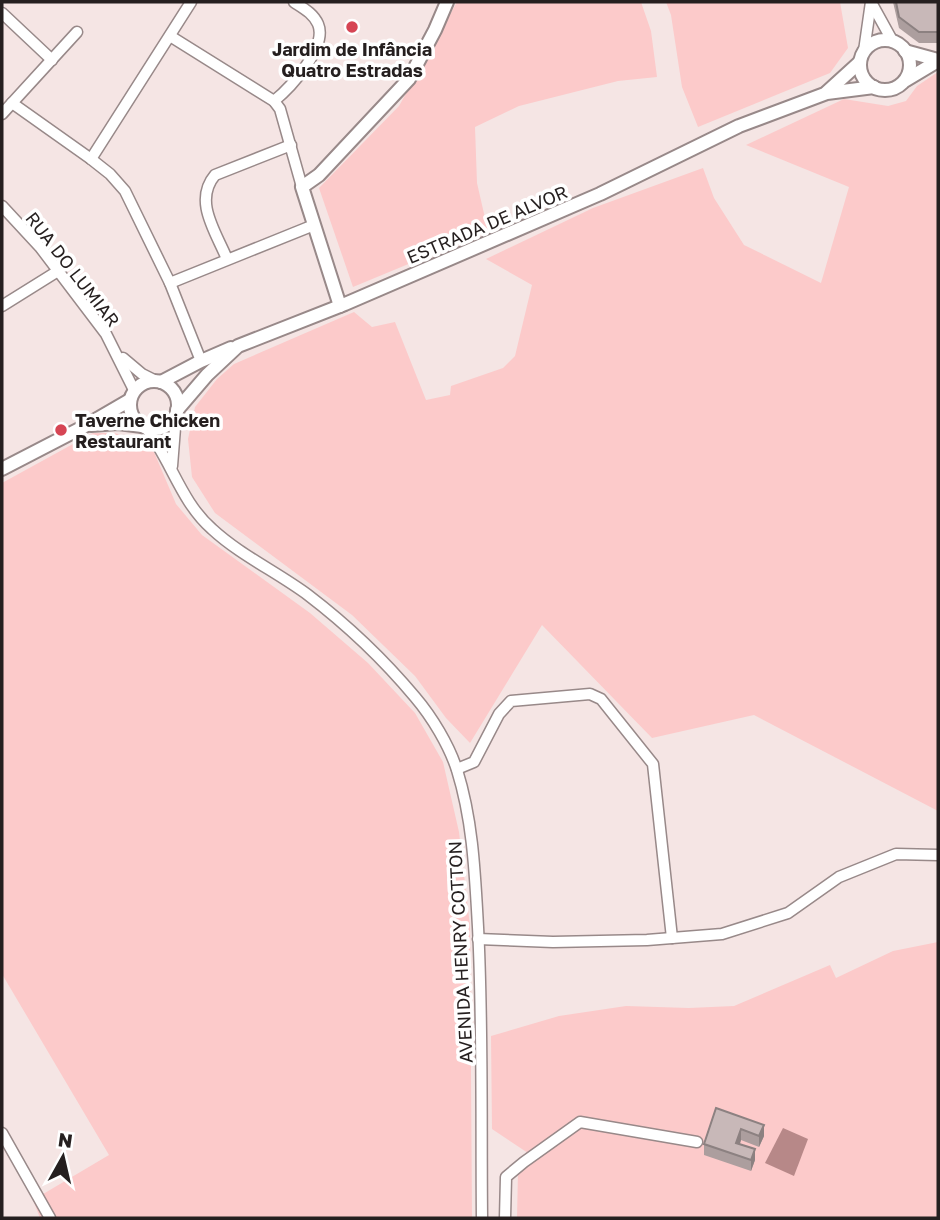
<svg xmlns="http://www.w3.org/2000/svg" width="940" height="1220" font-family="'Golos Text',sans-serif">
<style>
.green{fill:#fccaca}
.water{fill:#b78888}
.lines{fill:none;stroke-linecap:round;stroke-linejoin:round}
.minor-casing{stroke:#988989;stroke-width:13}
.tertiary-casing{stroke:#988989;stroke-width:16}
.minor{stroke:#fff;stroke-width:10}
.tertiary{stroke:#fff;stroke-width:12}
.wall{fill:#ac9e9e}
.shaded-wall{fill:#8c8181}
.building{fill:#c8b8b8;stroke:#8c8181;stroke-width:2}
.poi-dot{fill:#d64554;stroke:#fff;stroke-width:2.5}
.labels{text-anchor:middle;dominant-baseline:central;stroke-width:7;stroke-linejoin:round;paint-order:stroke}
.poi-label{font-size:18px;font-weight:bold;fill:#251f1f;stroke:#fff}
.street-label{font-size:18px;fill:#251f1f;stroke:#fff}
</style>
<rect width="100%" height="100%" fill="#f5e5e4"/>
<g class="green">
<path d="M457,2H641L651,31L657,77L618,81L519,106L475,127L477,183L488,231L353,287L319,188L399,106Z"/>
<path d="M666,2H840L848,48L830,73L698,127L682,87L671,15Z"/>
<path d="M938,72V811L754,715L652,738L542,625L470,743L446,718L415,676L352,615L215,513L192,477L188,439L195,407L217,379L234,364L354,312L372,327L395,322L426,400L450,395L451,386L503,368L515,356L532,285L486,259L593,208L703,168L714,198L744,245L821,283L849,187L746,145L844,99L888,106L906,101L917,86Z"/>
<path d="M93,433H114L137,439L154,452L176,504L202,535L310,613L368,663L415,713L443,762L459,832L470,926L472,1218H40L33,1200L109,1155L2,974V483Z"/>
<path d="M938,942V1218H517L518,1171L534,1157L492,1129L491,1036L559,1016L626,1006L689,1008L734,1006L830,965L836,978L893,951Z"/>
</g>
<path class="water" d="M783,1128L808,1139L794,1176L765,1163Z"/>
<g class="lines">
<g class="minor-casing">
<g id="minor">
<path d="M872,4L893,42"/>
<path d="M2,13L52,60"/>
<path d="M170,36L274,101L280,109L302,187"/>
<path d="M864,51L871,2"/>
<path d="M274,101C290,88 328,47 318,24C313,13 303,8 294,2"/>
<path d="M12,103L91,159L110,174L125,191L170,283L201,361"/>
<path d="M2,114L77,32"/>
<path d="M91,159L191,2"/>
<path d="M2,206L40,247L106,334L134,390"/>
<path d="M227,259C216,232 193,201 215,175L291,145"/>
<path d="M170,283L314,225"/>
<path d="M2,306L58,271"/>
<path d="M123,358L142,374L156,381"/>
<path d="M146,428C171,460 181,502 212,529C240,555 277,572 308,595C346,624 384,660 415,697C432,717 449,745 457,770C473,821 475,874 478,927C483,1024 481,1121 482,1218"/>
<path d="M172,466L176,415"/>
<path d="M457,769L474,762L499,714L511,701L590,694L601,699L653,764L672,938"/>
<path d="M478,939L553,942L647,940L722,934L788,913L839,877L896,854L938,855"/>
<path d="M2,1133L50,1218"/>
<path d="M505,1218L506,1177L524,1162L580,1122L697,1142"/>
</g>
</g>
<g class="tertiary-casing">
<g id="tertiary">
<circle cx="885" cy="65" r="25"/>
<path d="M905,51L938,60"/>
<path d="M906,80L938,61"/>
<path d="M827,92L860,62"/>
<path d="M340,306L302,187L319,175L409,79L435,30L447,2"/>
<circle cx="154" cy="405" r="24"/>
<path d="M161,382L201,361L231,348"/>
<path d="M177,410L207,375L238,346L345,304L600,194L739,126L827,93L874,87"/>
<path d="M91,425L118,423L142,426"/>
<path d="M2,469L87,425L130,400"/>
</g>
</g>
<use href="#minor" class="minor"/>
<use href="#tertiary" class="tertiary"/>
</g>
<g class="wall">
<path d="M893,2H938V43H919L899,28Z"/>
<path d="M716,1108L764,1136L759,1147L741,1140L740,1144L755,1160L751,1171L704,1155V1144Z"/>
</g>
<g class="shaded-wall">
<path d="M764,1125V1136L759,1147V1136Z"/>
<path d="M741,1129V1140L736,1154V1143Z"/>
<path d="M755,1149V1160L751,1171V1160Z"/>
</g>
<g class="building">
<path d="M896,2H938V32H919L899,17Z"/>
<path d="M716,1108L764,1125L759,1136L741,1129L736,1143L755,1149L751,1160L704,1144Z"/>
</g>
<g class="poi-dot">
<circle cx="352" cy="27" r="7"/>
<circle cx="61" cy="430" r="7"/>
</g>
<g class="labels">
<g class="poi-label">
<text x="352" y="49">Jardim de Infância<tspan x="352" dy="21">Quatro Estradas</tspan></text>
<text x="75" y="420" text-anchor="start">Taverne Chicken<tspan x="75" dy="21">Restaurant</tspan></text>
</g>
<g class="street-label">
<text transform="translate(487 224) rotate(-23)">ESTRADA DE ALVOR</text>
<text transform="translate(73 269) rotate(52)">RUA DO LUMIAR</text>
<text transform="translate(460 952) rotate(-93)">AVENIDA HENRY COTTON</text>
</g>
</g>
<rect width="940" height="1220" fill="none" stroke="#251f1f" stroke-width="7"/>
<g transform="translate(63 1157) rotate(8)" stroke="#ffffff" stroke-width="5" paint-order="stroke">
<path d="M0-5L12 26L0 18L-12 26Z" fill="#251f1f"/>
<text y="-10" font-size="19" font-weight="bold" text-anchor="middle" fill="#251f1f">N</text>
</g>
</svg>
